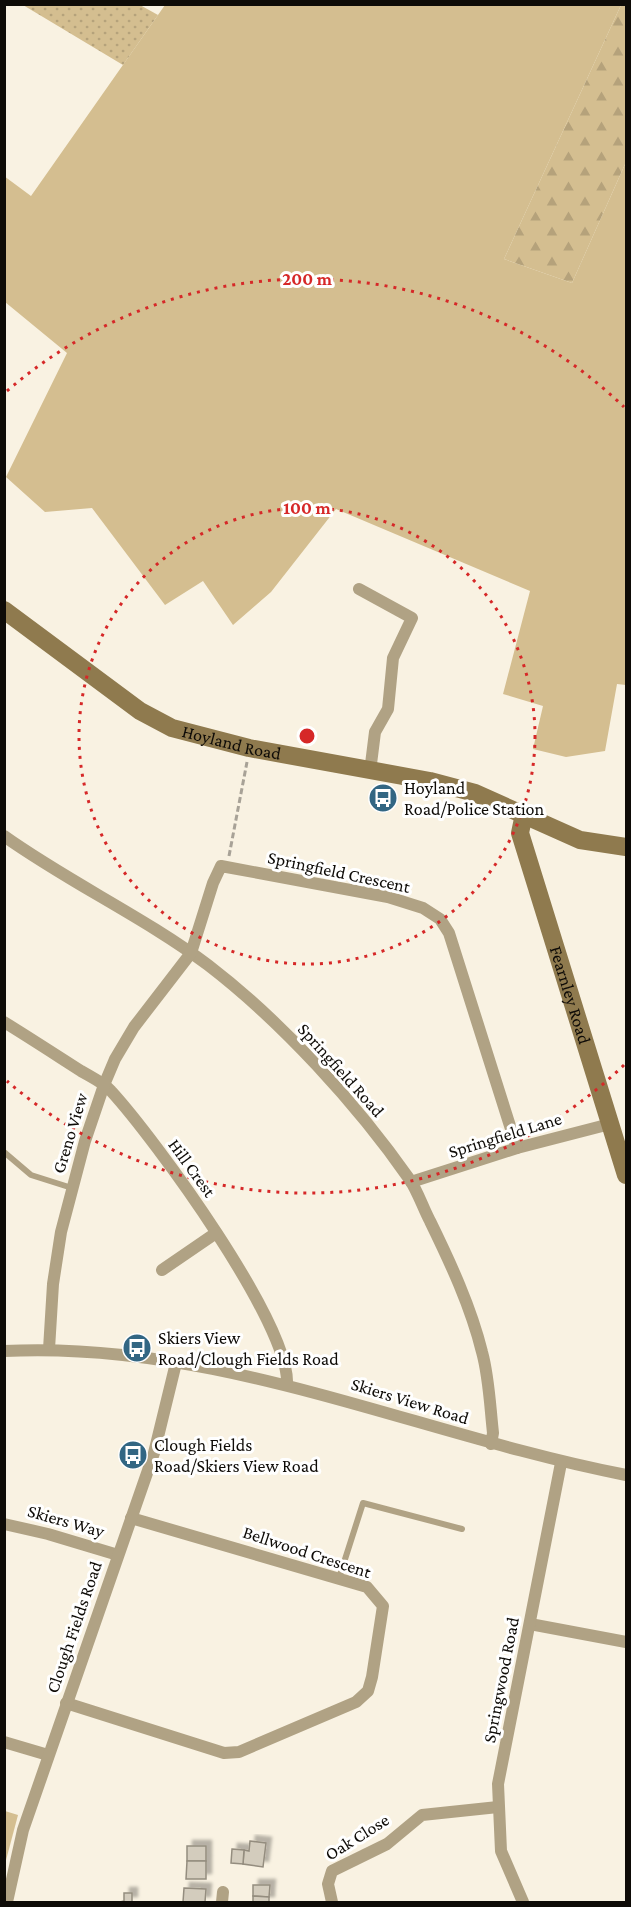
<svg xmlns="http://www.w3.org/2000/svg" width="631" height="1907" font-family="'Crimson Pro',serif">
<style>
.green{fill:#d4be90}
.forest{fill:url(#forest-firs)}
.garden{fill:url(#garden-dots)}
.building{fill:#d3ccbd;stroke:#948d7f;stroke-width:1.5;filter:url(#shadow)}
.lines{fill:none;stroke-linecap:round;stroke-linejoin:round}
.path{stroke:#a8a297;stroke-width:3;stroke-dasharray:6 3;stroke-linecap:butt}
.service{stroke:#b0a284;stroke-width:6}
.minor{stroke:#b0a284;stroke-width:12}
.secondary{stroke:#8f7a4e;stroke-width:18}
.ring{fill:none;stroke:#d62828;stroke-width:3;stroke-dasharray:3 6}
.labels{text-anchor:middle;dominant-baseline:central;stroke-width:6;stroke-linejoin:round;paint-order:stroke}
.street-label{font-size:18px;fill:#0e0b07;stroke:#fff}
.poi-label{font-size:18px;fill:#0e0b07;stroke:#fff;text-anchor:start}
.centre{fill:#d62828;stroke:#fff;stroke-width:3}
.ring-label{font-size:18px;text-anchor:middle;font-weight:bold;fill:#d62828;stroke:#fff;stroke-width:6;stroke-linejoin:round;paint-order:stroke}
</style>
<defs>
<pattern id="forest-firs" width="22" height="20" patternUnits="userSpaceOnUse" patternTransform="scale(1.5)"><rect width="22" height="20" fill="#d4be90"/><path d="M5 1l3.5 6h-7zM16 11l3.5 6h-7z" fill="#b5a27b"/></pattern>
<pattern id="garden-dots" width="8" height="8" patternUnits="userSpaceOnUse" patternTransform="scale(1.5)"><rect width="8" height="8" fill="#d4be90"/><path d="M2 2h.1M6 6h.1" fill="none" stroke="#b5a27b" stroke-width="1.8" stroke-linecap="round"/></pattern>
<filter id="shadow"><feDropShadow dx="5.5" dy="-5.5" stdDeviation="1.5" flood-color="#0004"/></filter>
</defs>
<rect width="100%" height="100%" fill="#f9f2e2"/>
<g class="green">
<path d="M165,5H621L504,259L572,283L626,162V685L617,684L605,751L566,757L533,749L543,706L503,694L530,591L336,509L271,592L233,625L203,581L165,605L92,508L45,512L6,477L67,353L5,302L4,176L31,196Z"/>
<path d="M5,1811L18,1815L5,1864L4,1811Z"/>
</g>
<path class="forest" d="M621,5H626V162L572,283L504,259Z"/>
<path class="garden" d="M23,5H140L158,15L123,65Z"/>
<g class="building">
<path d="M250,1841L266,1843L263,1867L243,1864L244,1850L249,1851Z"/>
<rect x="187" y="1846" width="19" height="15"/>
<path d="M232,1849L244,1850L243,1864L231,1863Z"/>
<path d="M187,1861H206V1879H186Z"/>
<path d="M253,1885H270L269,1897L253,1896Z"/>
<path d="M184,1888L206,1889L205,1902H183Z"/>
<path d="M124,1893H132V1902H120L124,1901Z"/>
<path d="M253,1896L269,1897V1902H253Z"/>
</g>
<g class="lines">
<path class="path" d="M229,856L247,762"/>
<g class="service">
<path d="M4,1152L31,1175L72,1188"/>
<path d="M339,1578L363,1503L462,1529"/>
</g>
<g class="minor">
<path d="M359,589L412,618L393,658L388,709L375,732L370,772"/>
<path d="M4,836C70,883 144,917 208,965C281,1021 357,1104 410,1180C418,1192 423,1208 430,1221C450,1262 471,1307 482,1352C489,1377 490,1406 493,1433L491,1444"/>
<path d="M4,1022C30,1038 56,1055 81,1071C91,1077 104,1083 111,1091C155,1139 291,1325 287,1385"/>
<path d="M411,1182L517,1148L610,1124"/>
<path d="M162,1270L216,1233"/>
<path d="M49,1349L53,1284L61,1232L85,1141L104,1085L115,1059L134,1027L191,953L213,883L221,866L388,897L423,908L440,919L449,933L517,1148"/>
<path d="M4,1351C219,1340 419,1435 626,1475"/>
<path d="M4,1524L48,1534L118,1555"/>
<path d="M530,1624L626,1642"/>
<path d="M66,1703L224,1753L239,1752L356,1702L368,1691L372,1677L383,1606L367,1587L131,1518"/>
<path d="M4,1742L48,1755"/>
<path d="M7,1902L23,1830L154,1453L176,1363"/>
<path d="M222,1902L223,1892"/>
<path d="M332,1902L328,1884L332,1871L387,1844L422,1815L498,1807"/>
<path d="M523,1902L501,1851L498,1784L561,1463"/>
</g>
<g class="secondary">
<path id="s1" d="M4,610L140,711L172,728L249,748L430,781L475,793L580,840L626,847"/>
<path id="s2" d="M524,814L520,833L626,1175"/>
</g>
</g>
<g class="ring">
<circle cx="307" cy="736" r="228"/>
<path d="M624 1065A457 457 0 0 1 7 1081M7 391A457 457 0 0 1 624 407"/>
</g>
<defs>
<g id="bus-disc" transform="scale(1.5)"><circle r="9.5" fill="#326683" stroke="#fff"/><path d="M-5-6H5V4H4V6H2V4H-2V6H-4V4H-5ZM-3.5-4V0h7V-4ZM-3.5 1.2v1.5H-2V1.2ZM2 1.2v1.5H3.5V1.2Z" fill="#fff"/></g>
</defs>
<g fill-rule="evenodd">
<use href="#bus-disc" x="383" y="798"/>
<use href="#bus-disc" x="137" y="1348"/>
<use href="#bus-disc" x="133" y="1455"/>
</g>
<g class="labels">
<g class="street-label">
<text stroke="none"><textPath href="#s1" startOffset="267">Hoyland Road</textPath></text>
<text transform="translate(339 872) rotate(12)">Springfield Crescent</text>
<text stroke="none"><textPath href="#s2" startOffset="189">Fearnley Road</textPath></text>
<text transform="translate(341 1070) rotate(48)">Springfield Road</text>
<text transform="translate(70 1133) rotate(-73)">Greno View</text>
<text transform="translate(505 1135) rotate(-17)">Springfield Lane</text>
<text transform="translate(192 1168) rotate(54)">Hill Crest</text>
<text transform="translate(410 1401) rotate(17)">Skiers View Road</text>
<text transform="translate(66 1521) rotate(16)">Skiers Way</text>
<text transform="translate(307 1552) rotate(18)">Bellwood Crescent</text>
<text transform="translate(74 1627) rotate(-71)">Clough Fields Road</text>
<text transform="translate(501 1680) rotate(-79)">Springwood Road</text>
<text transform="translate(357 1837) rotate(-32)">Oak Close</text>
</g>
<g class="poi-label">
<text x="404" y="788">Hoyland<tspan x="404" dy="21">Road/Police Station</tspan></text>
<text x="158" y="1338">Skiers View<tspan x="158" dy="21">Road/Clough Fields Road</tspan></text>
<text x="154" y="1445">Clough Fields<tspan x="154" dy="21">Road/Skiers View Road</tspan></text>
</g>
</g>
<circle cx="307" cy="736" r="9" class="centre"/>
<g class="ring-label">
<text x="307" y="285">200 m</text>
<text x="307" y="514">100 m</text>
</g>
<rect width="631" height="1907" fill="none" stroke="#0e0b07" stroke-width="12"/>
</svg>
